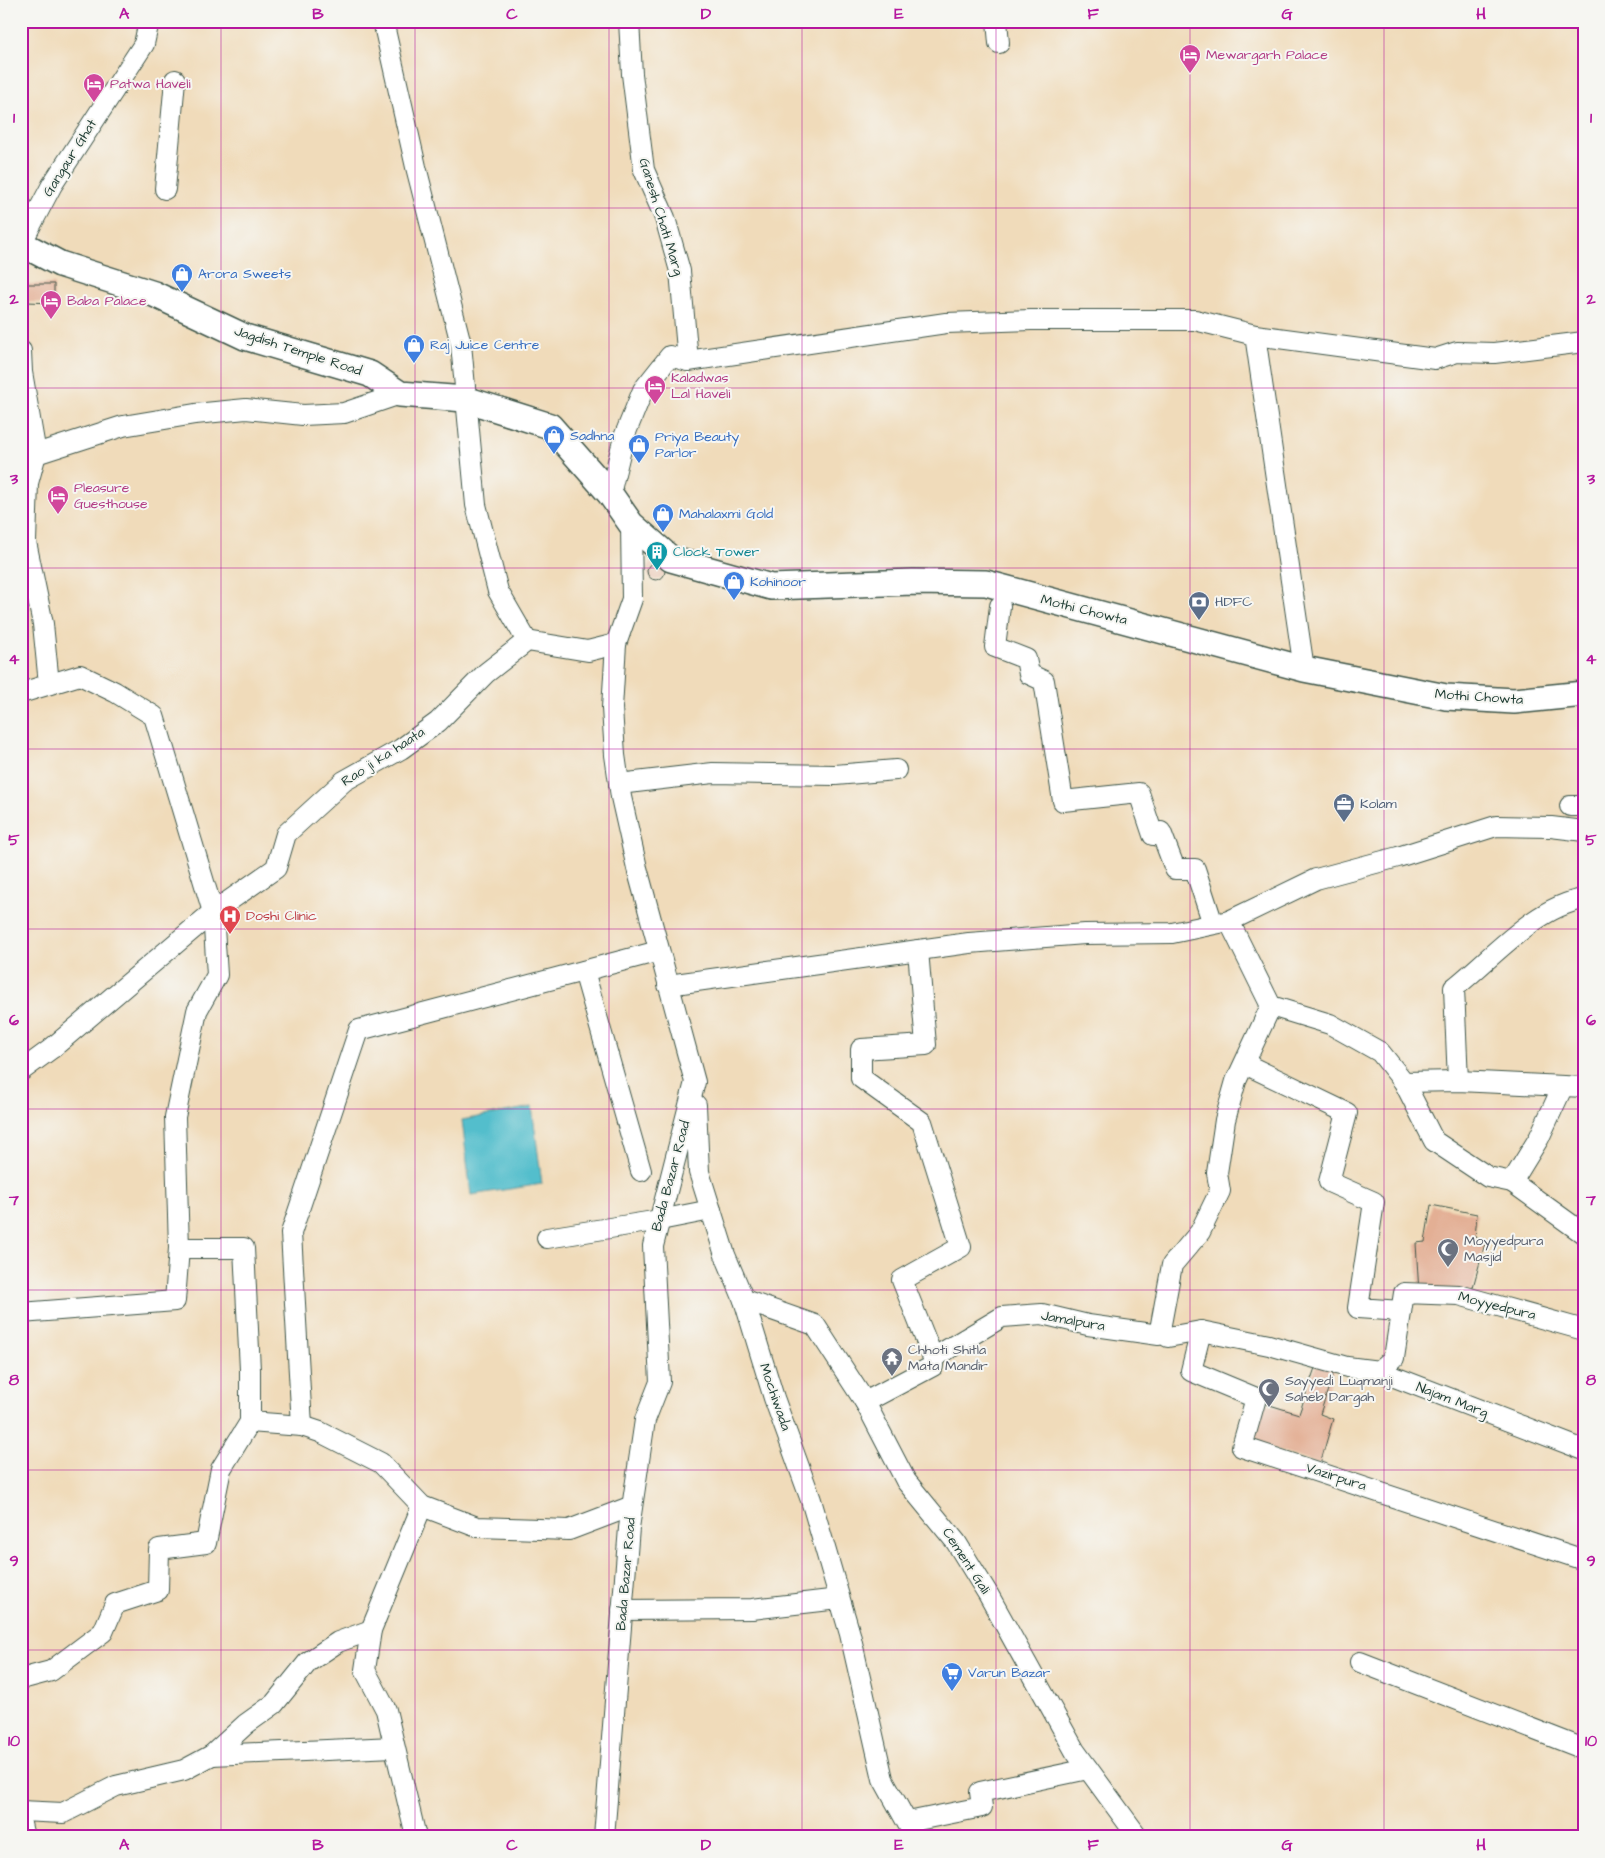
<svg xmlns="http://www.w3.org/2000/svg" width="1605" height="1858" font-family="'Architects Daughter',sans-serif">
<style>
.water{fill:#52becc;stroke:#387e80}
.building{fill:#e3af94}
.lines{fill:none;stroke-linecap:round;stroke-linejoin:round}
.minor-casing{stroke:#3e5548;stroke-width:22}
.major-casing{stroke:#3e5548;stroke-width:28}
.minor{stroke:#fff;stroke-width:20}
.major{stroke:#fff;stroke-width:25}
.grid{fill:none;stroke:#b5179e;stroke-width:1;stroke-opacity:0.55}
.labels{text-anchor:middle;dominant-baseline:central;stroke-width:4;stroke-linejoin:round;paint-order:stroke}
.hotel-label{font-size:14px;fill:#b23c85;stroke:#f6f6f2;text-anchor:start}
.street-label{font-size:14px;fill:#1f3d34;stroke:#f6f6f2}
.shop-label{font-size:14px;fill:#366cbe;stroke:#f6f6f2;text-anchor:start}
.culture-label{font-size:14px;fill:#0d838f;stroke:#f6f6f2;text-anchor:start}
.service-label{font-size:14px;fill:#4e5e75;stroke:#f6f6f2;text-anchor:start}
.health-label{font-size:14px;fill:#be3a42;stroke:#f6f6f2;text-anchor:start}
.worship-label{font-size:14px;fill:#5b616d;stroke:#f6f6f2;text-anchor:start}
.neatline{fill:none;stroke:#b5179e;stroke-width:2}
.grid-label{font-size:16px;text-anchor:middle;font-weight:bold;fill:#b5179e}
</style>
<rect width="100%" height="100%" fill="#f6f6f2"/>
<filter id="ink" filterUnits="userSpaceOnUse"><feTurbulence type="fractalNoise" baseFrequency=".02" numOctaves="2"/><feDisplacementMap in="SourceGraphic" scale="10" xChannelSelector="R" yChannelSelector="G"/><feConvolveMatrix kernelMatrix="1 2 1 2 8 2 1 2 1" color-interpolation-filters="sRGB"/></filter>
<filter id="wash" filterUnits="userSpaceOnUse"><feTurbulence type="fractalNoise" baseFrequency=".0096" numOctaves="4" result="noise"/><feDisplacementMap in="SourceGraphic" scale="20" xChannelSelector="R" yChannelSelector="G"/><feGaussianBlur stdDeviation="1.12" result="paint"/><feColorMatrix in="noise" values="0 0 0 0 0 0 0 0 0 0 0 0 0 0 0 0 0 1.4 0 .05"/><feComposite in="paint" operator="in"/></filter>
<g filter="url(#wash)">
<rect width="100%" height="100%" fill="#f0dbba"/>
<path class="water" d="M532,1107L542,1184L471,1195L462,1120Z"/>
<g id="blocks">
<g class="building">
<path d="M27,284H54V303L27,302Z"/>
<circle cx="656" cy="571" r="9"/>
<path d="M1431,1205L1477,1214L1475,1238L1486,1240L1470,1298L1419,1293L1416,1243L1425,1242Z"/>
<path d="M1317,1362L1335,1368L1320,1414L1333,1419L1320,1464L1248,1442L1260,1402L1299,1414Z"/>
</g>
</g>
</g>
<g filter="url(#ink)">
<use href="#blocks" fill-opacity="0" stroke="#3e5548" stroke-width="1"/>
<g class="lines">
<g class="minor-casing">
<g id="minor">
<path d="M383,21L416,167L461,344L476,505L498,591L527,641"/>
<path d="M629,21L632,74L644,170L665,218L680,271L688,361"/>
<path d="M997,21L999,43"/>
<path d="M165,189L175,80"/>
<path d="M21,244L52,185L144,44L149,21"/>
<path d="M1255,335L1304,669"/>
<path d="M21,351L22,372L36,454L28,483L26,542L43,624L49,684"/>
<path d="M21,467L36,454L123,426L195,414L246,409L303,415L344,413L400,394"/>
<path d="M610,494L624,437L643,390L670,356L688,361L946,323L1031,320H1195L1255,335L1435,359L1457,352L1494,353L1584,342"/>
<path d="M1000,606L995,647L1026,659L1029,674L1044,681L1063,801L1139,793L1153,835L1161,832L1175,869H1195L1213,924"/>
<path d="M21,693L80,675L115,692L154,716L213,912L217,975L197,1011L175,1117L179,1248H244L250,1370V1422L221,1469L206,1543L159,1549L158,1590L115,1604L103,1632L51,1671L21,1679"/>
<path d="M619,784L713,773L835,775L896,770"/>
<path d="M1570,806H1584"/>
<path d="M1229,921L1271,1006L1330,1024L1380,1052L1404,1082L1434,1141L1488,1177L1512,1182L1539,1138L1563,1086"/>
<path d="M918,950L926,1045L861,1049V1078L922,1122L961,1247L902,1280L933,1358"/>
<path d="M584,971L641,1171"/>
<path d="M668,985L969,943L1085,934L1172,933L1229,921L1316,879L1398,857L1496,826L1551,827L1584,831"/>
<path d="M1245,1064L1347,1113L1329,1182L1374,1202L1358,1308L1401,1311"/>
<path d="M21,1071L51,1049L213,912L276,868L286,834L344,781L401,749L438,722L486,673L527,641L588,651L616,644"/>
<path d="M1458,1081L1454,988C1491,959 1536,906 1584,899"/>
<path d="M1404,1082L1458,1081L1584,1087"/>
<path d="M696,1105L699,1172L725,1255L744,1300L774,1398L811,1500L850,1634L883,1779L915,1837"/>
<path d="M1512,1182L1584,1234"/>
<path d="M547,1238L660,1220L711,1210"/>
<path d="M744,1300L815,1325L865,1402L906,1481L956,1542L988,1594L1075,1751L1138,1837"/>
<path d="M21,1313L175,1301L179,1248"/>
<path d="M1201,1331L1191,1371L1256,1398L1242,1447L1584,1560"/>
<path d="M1168,1337L1201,1331L1269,1345L1347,1367L1379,1371L1584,1450"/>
<path d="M1379,1371L1394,1358L1404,1293L1459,1295L1584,1330"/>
<path d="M865,1402L933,1366V1358L1002,1317L1042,1314L1088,1325L1159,1335L1172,1265L1200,1232L1220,1191L1217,1173L1225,1120L1236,1081L1271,1006"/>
<path d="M250,1422L302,1426L320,1432L381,1463L422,1506L477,1527L569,1530L632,1506"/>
<path d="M302,1426L291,1233L359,1030L659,951"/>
<path d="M622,1610L752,1609L839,1599"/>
<path d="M1360,1662L1584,1749"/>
<path d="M212,1755L394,1747"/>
<path d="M21,1811L63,1813L116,1786L184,1770L212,1755L246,1724L274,1704L308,1662L338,1642L371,1630"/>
<path d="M908,1822L982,1807L980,1792L1088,1769"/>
<path d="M21,1824L24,1837"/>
<path d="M416,1837L386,1710L365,1670L371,1630L422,1506"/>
<path d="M604,1837L629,1528L645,1420L660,1382L653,1246L695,1082L637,868L621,797L615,755L612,708L616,644L632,599L631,524"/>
</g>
</g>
<g class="major-casing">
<path id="major" d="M21,246L22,244L60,264L154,294L245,337L370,374L400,394L465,399L550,426L610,494L631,524L671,559L714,571L771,587L913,582L986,583L1304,669L1446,697L1514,701L1584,694"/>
</g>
<use href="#minor" class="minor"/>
<use href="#major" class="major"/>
</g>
</g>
<path class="grid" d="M221,21V1837M415,21V1837M609,21V1837M802,21V1837M996,21V1837M1190,21V1837M1384,21V1837M21,208H1584M21,388H1584M21,568H1584M21,749H1584M21,929H1584M21,1109H1584M21,1290H1584M21,1470H1584M21,1650H1584"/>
<defs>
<g id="hotel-pin" transform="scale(1.125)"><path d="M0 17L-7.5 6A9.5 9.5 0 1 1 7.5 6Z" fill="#d1479c" stroke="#f6f6f2"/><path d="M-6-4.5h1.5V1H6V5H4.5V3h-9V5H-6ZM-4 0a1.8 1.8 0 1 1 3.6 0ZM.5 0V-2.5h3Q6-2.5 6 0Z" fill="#fff"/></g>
<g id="shop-pin" transform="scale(1.125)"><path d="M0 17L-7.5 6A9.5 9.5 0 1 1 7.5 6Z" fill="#3f7fe0" stroke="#f6f6f2"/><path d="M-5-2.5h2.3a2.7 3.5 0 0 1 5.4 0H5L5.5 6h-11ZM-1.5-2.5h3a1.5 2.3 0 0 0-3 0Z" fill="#fff"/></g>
<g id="building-pin" transform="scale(1.125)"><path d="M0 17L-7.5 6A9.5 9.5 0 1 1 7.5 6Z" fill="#0f9aa8" stroke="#f6f6f2"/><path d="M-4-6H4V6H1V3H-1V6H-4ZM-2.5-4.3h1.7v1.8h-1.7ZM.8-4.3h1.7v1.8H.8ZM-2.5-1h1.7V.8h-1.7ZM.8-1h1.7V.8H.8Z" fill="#fff"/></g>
<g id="bank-pin" transform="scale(1.125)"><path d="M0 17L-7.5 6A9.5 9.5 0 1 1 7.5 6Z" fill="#5c6f8a" stroke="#f6f6f2"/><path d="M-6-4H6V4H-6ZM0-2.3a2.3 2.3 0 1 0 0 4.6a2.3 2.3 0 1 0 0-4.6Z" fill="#fff"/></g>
<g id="office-pin" transform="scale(1.125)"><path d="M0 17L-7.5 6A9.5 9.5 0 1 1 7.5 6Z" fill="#5c6f8a" stroke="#f6f6f2"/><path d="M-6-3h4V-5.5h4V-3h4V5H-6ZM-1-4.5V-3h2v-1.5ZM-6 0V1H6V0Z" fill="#fff"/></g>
<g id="hospital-pin" transform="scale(1.125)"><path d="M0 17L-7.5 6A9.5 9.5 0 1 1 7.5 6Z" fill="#e0444e" stroke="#f6f6f2"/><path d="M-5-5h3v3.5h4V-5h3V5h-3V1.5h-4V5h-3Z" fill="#fff"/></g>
<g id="mosque-pin" transform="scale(1.125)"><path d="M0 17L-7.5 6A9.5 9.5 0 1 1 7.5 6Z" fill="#6b7280" stroke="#f6f6f2"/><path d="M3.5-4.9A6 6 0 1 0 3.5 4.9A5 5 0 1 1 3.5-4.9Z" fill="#fff"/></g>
<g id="temple-pin" transform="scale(1.125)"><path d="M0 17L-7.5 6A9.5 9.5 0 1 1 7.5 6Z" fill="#6b7280" stroke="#f6f6f2"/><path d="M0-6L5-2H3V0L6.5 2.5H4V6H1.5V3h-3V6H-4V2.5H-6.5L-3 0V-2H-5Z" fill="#fff"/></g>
<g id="supermarket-pin" transform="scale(1.125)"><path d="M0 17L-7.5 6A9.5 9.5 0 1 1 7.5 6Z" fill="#3f7fe0" stroke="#f6f6f2"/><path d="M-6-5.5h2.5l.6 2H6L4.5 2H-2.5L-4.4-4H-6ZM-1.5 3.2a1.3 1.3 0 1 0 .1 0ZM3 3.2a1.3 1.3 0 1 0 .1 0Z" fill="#fff"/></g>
</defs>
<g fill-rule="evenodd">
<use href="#hotel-pin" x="1190" y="55"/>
<use href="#hotel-pin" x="94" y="84"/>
<use href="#shop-pin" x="182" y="274"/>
<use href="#hotel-pin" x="51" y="301"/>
<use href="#shop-pin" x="414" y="345"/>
<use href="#hotel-pin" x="655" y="386"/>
<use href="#shop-pin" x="554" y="436"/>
<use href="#shop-pin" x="639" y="445"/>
<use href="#hotel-pin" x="58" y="496"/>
<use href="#shop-pin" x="663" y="514"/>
<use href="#building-pin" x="657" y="552"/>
<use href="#shop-pin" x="734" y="582"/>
<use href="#bank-pin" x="1199" y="602"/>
<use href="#office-pin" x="1344" y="804"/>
<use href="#hospital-pin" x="230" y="916"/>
<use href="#mosque-pin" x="1448" y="1249"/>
<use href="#temple-pin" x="892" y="1358"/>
<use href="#mosque-pin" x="1269" y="1389"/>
<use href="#supermarket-pin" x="952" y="1673"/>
</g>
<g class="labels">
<g class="hotel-label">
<text x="1206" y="55">Mewargarh Palace</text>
<text x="110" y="84">Patwa Haveli</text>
<text x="67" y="301">Baba Palace</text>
<text x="671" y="378">Kaladwas<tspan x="671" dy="16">Lal Haveli</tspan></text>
<text x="74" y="488">Pleasure<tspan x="74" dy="16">Guesthouse</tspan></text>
</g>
<g class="street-label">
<text transform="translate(70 158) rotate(-58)">Gangaur Ghat</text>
<text transform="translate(661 217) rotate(73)">Ganesh Chati Marg</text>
<text transform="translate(298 351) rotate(18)">Jagdish Temple Road</text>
<text transform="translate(1084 610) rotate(14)">Mothi Chowta</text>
<text transform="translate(1479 697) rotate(4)">Mothi Chowta</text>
<text transform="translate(383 757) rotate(-33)">Rao ji ka haata</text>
<text transform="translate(671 1176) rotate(-75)">Bada Bazar Road</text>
<text transform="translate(1497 1306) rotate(14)">Moyyedpura</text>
<text transform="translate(1073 1321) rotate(10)">Jamalpura</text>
<text transform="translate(775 1397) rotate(71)">Mochiwada</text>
<text transform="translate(1452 1400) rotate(21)">Najam Marg</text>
<text transform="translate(1336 1477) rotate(18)">Vazirpura</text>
<text transform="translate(966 1561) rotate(57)">Cement Gali</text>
<text transform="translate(626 1574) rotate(-85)">Bada Bazar Road</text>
</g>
<g class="shop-label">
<text x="198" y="274">Arora Sweets</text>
<text x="430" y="345">Raj Juice Centre</text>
<text x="570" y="436">Sadhna</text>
<text x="655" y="437">Priya Beauty<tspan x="655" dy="16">Parlor</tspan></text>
<text x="679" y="514">Mahalaxmi Gold</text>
<text x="750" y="582">Kohinoor</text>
<text x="968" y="1673">Varun Bazar</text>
</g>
<g class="culture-label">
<text x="673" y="552">Clock Tower</text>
</g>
<g class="service-label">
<text x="1215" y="602">HDFC</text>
<text x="1360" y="804">Kolam</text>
</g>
<g class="health-label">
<text x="246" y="916">Doshi Clinic</text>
</g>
<g class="worship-label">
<text x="1464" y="1241">Moyyedpura<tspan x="1464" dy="16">Masjid</tspan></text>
<text x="908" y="1350">Chhoti Shitla<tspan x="908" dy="16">Mata Mandir</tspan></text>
<text x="1285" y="1381">Sayyedi Luqmanji<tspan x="1285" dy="16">Saheb Dargah</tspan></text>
</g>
</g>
<rect width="1605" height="1858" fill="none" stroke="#f6f6f2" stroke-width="55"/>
<rect x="28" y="28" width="1550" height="1802" class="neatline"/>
<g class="grid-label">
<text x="124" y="19">A</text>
<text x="318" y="19">B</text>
<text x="512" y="19">C</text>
<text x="706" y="19">D</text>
<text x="899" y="19">E</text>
<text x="1093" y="19">F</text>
<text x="1287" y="19">G</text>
<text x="1481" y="19">H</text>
<text x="14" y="123">1</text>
<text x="1591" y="123">1</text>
<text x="14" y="304">2</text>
<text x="1591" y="304">2</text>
<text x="14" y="484">3</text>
<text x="1591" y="484">3</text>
<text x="14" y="664">4</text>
<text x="1591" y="664">4</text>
<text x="14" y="845">5</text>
<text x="1591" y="845">5</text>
<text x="14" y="1025">6</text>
<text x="1591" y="1025">6</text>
<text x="14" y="1205">7</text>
<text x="1591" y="1205">7</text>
<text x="14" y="1385">8</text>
<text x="1591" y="1385">8</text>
<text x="14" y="1566">9</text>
<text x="1591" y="1566">9</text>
<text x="14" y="1746">10</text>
<text x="1591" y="1746">10</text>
<text x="124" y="1850">A</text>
<text x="318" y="1850">B</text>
<text x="512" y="1850">C</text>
<text x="706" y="1850">D</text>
<text x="899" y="1850">E</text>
<text x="1093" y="1850">F</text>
<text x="1287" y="1850">G</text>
<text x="1481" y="1850">H</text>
</g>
</svg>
